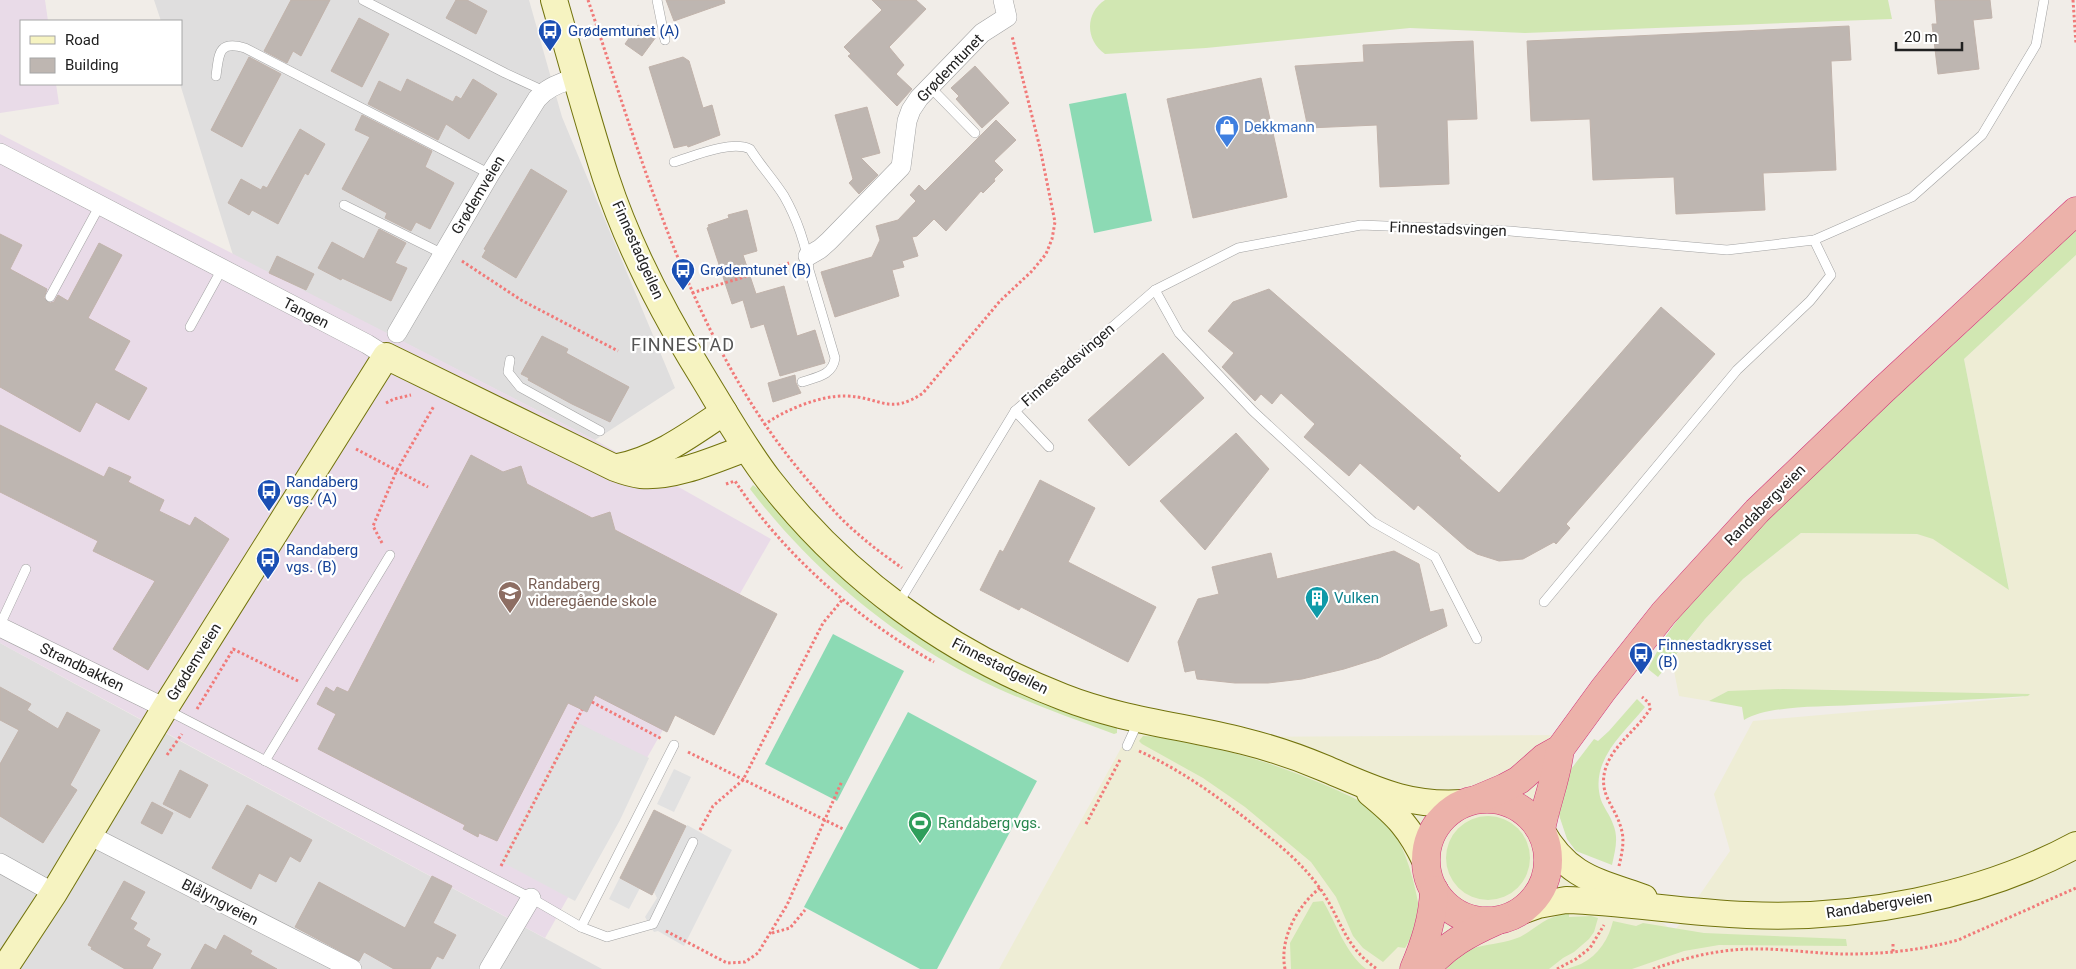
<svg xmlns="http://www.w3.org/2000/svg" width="2076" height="969" font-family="Roboto,sans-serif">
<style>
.residential{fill:#dfdede}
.industrial{fill:#e9dbe8}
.farmland{fill:#eeedd5}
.grass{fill:#d1e7b2}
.pitch{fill:#8cdab4}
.parking{fill:#e1e1e1}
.building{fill:#beb6b1;stroke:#c1b3ab}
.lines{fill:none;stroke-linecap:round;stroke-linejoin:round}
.service-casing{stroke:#a2a2a2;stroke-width:10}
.minor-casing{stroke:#a2a2a2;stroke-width:20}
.secondary-casing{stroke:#72730d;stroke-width:28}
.trunk-casing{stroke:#d03479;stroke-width:29}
.path{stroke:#f17a79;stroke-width:3;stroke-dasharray:2.5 2.5;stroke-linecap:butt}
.service{stroke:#fff;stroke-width:9}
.minor{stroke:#fff;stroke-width:19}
.secondary{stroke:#f6f3c1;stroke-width:26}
.trunk{stroke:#ecb2aa;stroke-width:28}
.labels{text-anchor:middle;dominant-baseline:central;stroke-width:4.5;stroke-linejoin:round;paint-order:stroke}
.transit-label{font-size:15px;fill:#164399;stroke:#fff;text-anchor:start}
.street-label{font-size:15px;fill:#212121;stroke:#fff}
.shop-label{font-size:15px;fill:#366cbe;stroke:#fff;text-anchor:start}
.education-label{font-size:15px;fill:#785e54;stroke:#fff;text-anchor:start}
.culture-label{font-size:15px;fill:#0d838f;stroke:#fff;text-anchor:start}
.leisure-label{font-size:15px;fill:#27864d;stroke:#fff;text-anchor:start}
.quarter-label{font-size:18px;letter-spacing:1px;fill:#545454;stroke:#fff}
</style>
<rect width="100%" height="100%" fill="#f1ede8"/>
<g class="residential">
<path d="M154,0H529L562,117L675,388L595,440L233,255L180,84L181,21H161Z"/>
<path d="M0,643L156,728L602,969H0Z"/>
</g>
<g class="industrial">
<path d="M0,0H45L48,21H21V84H56L59,104L0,113Z"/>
<path d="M0,134L595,440L771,539L545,938L0,643Z"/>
</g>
<path class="farmland" d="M2076,255V969H999L1131,730L1209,737L1574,735L1529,815L1674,932L1730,851L1714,794L1753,721L2024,697L2023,695L1728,691L1709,701L1679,696L1672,661L1705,619L1743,579L1801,533L1917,534L1933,538L2009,589L1964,359Z"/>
<g class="grass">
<path d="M1105,0H1888L1892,19L1525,33L1410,28L1206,48L1105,54C1085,40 1085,13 1105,0Z"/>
<path d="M2076,222V255L1964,359L2009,590L1933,539L1917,534L1801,533L1743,579L1705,619L1658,677L1648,669L1663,640L1691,601L1797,488L1994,307Z"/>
<path d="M753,485L761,491C812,555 876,616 949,655C967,664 987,671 1005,679C1041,694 1078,710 1114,725L1117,728V733L1114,734C1055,712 994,691 939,658C866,614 802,557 750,489Z"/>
<path d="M1783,689L2030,694L2028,696C1970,700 1911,702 1853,705C1823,707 1768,705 1744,720L1742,707L1709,701L1728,691Z"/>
<path d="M1637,699L1645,707C1623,734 1589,761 1601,800C1604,808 1610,815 1613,824C1619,838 1615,851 1612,865L1576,851L1567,839L1558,812L1568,773L1594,739L1598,741L1609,731Z"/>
<path d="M1143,736C1158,736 1173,740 1187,743C1238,752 1285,767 1332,788C1347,795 1363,801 1375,812C1397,830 1406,854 1413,880C1421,913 1423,919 1405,948L1398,947L1383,962L1363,948L1353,936L1336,897L1311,862L1245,807L1203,778L1142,744L1139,741Z"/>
<circle cx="1488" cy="858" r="42"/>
<path d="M1323,901C1337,925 1345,952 1366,969H1291L1290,943L1313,902Z"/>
<path d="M1564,914H1569V917L1591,916L1598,918L1594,932L1589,939L1574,952L1563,958L1549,969H1443C1467,940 1489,949 1520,937C1528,933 1535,927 1543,922C1549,918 1557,916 1564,914Z"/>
<path d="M1613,921L1636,926L1643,923L1704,933L1846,939L1847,946L1719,945L1684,951L1632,969H1567C1571,967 1577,966 1581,964C1599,955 1609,938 1613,921Z"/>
</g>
<g class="pitch">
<path d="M1126,93L1152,221L1094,233L1069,104Z"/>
<path d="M833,634L904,671L837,801L765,764Z"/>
<path d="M908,712L1037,781L937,969H920L804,907Z"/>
</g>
<g class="parking">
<path d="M574,721L649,758L620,820L575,901L500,861Z"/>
<path d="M674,769L691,777L674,812L657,804Z"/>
<path d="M687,825L732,850L684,946L658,931L654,932L645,917L657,898L654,892Z"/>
<path d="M620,877L640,888L629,909L609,899Z"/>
</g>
<g class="building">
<path d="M291,0H330L301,56L293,51L287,63L264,51Z"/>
<path d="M456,0H467L487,11L476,34L446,18Z"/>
<path d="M666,0H724L725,3L674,21Z"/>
<path d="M872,0H916L926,9L889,47L904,65L896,74L912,89L897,106L848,56L851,54L844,47L882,10Z"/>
<path d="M1935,0H1990L1992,18L1973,20L1979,69L1938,74L1932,24H1937Z"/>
<path d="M359,18L389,34L362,87L331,71Z"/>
<path d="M638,25L656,37L642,56L625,44Z"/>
<path d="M1849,26L1851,60L1831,61L1836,170L1763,173L1765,210L1676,214L1674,177L1593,180L1590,119L1531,121L1527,41Z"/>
<path d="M1473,41L1477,119L1447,120L1449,184L1380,187L1377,125L1308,128L1295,66L1364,62L1363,45Z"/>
<path d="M249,57L281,74L242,147L211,130Z"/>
<path d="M683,57L689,61L703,108L712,105L720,135L688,147L687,145L674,148L649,67Z"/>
<path d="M975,66L1009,103L982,128L956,99L959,96L951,88Z"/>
<path d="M1261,78L1287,197L1193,218L1167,99Z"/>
<path d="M407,79L453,102L456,96L461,99L473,79L497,94L469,139L446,124L438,140L368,104L379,81L401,92Z"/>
<path d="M867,107L880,153L861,158L878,175L859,194L849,183L853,179L835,115Z"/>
<path d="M362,115L432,151L425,167L454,183L430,229L416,222L411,231L385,218L387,213L342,189L370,137L355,130Z"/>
<path d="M996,120L1016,140L994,161L1003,170L994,179L995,181L983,193L981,191L946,231L934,219L917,236L912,237L918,256L902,261L904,267L892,270L899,296L835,317L821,272L872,257L880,240L876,226L898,220L916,201L910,195L919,185L925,191Z"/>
<path d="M300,129L325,144L308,175L305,173L278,224L252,210L249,215L228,203L241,179L261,190L263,186L267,188Z"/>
<path d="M531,169L567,191L516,278L482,257L486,250L484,249Z"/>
<path d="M747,210L757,251L743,255L756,294L784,286L797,336L815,330L825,363L780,376L764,324L751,328L743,300L732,304L707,228L709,227L708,225L729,218L728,215Z"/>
<path d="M379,229L406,243L395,263L407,268L391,301L342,278L341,280L318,268L332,242L364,259Z"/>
<path d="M0,234L22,245L10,269L47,289L44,298L50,303L54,302L58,295L68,301L99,243L122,255L88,318L130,341L114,370L147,388L129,420L96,402L80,432L0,387Z"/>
<path d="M277,256L314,274L306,290L269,273Z"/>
<path d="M1269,289L1461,456L1459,458L1499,493L1661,307L1715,354L1566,524L1570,528L1556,544L1554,542L1523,559L1499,561L1477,554L1467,548L1418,505L1414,510L1360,463L1349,476L1304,437L1315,424L1281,393L1272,404L1261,394L1255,401L1222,367L1234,353L1208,331L1233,302Z"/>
<path d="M542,336L568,349L566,353L629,387L610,422L572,404L528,380L529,378L521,374Z"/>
<path d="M1163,353L1204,398L1129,466L1088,420Z"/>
<path d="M795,375L796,383L801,393L773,402L768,383Z"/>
<path d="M0,425L104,477L109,467L131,477L128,482L164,500L159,511L190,526L195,517L229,539L148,670L113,649L155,581L93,551L98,541L0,492Z"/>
<path d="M1236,433L1269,469L1205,550L1160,501Z"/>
<path d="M471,455L503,472L521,466L527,484L592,518L610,512L615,530L777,614L714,735L675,715L667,732L595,695L587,712L568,703L497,841L479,833L478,837L463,829L465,825L318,749L336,714L317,704L326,687L334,692L337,687L348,692Z"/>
<path d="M1040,480L1095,508L1068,562L1156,607L1128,662L1021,607L1019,610L980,590L1000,550L1003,552Z"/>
<path d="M1394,551L1419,564L1430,612L1443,609L1447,626L1379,658L1344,669L1302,679L1268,683H1235L1197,679L1195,670L1185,672L1178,642L1198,599L1219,594L1212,567L1271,553L1277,579Z"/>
<path d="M0,687L31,704L27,710L58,729L67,712L100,730L70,785L77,790L43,843L0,816V764L19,730L0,720Z"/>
<path d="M180,770L208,785L190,818L163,804Z"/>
<path d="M152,802L173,813L162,834L141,823Z"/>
<path d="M247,805L312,840L300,862L290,856L276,882L259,873L251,889L212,868Z"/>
<path d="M654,810L686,826L652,895L620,878Z"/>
<path d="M432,876L452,886L433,923L456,935L443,959L437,956L430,969H394L364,952L359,961L295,927L319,882L405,928Z"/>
<path d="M124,881L145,892L130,919L137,923L133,929L150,939L146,946L161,954L152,969H125L91,949L92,947L88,945Z"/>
<path d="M224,935L252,951L250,954L277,969H191L205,944L216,950Z"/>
</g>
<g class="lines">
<g class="service-casing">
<g id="service">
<path d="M363,0L505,73L544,91"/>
<path d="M657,0L665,40"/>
<path d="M216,76C219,54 218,40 245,48L490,174"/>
<path d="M930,87L975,133"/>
<path d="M674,162C694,156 731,140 750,149C760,165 774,180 784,196C796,217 807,246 809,270L835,358C833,375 817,377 802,382"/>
<path d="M344,205L443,254"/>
<path d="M1155,290L1179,333L1253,411L1373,522L1435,557L1477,639"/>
<path d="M50,297L100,205"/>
<path d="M190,327L222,269"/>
<path d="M510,360L508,372L520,387L600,431"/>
<path d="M1015,411L1049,447"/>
<path d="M1544,602L1737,370L1810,301L1831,275L1814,240"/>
<path d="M898,604L1015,411L1155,290L1238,248L1361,225L1510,231L1727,250L1814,240L1912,197L1982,135L2036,45L2044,0"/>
<path d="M0,625L26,569"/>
<path d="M167,710L531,898L581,927L607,937L653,924L693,842"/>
<path d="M1127,746L1138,722"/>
<path d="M265,761L390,555"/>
<path d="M581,927L674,745"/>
</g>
</g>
<g class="minor-casing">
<g id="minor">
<path d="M0,153L367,344L386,356"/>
<path d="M808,256L820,249L829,241L901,167L907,121L911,110L919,98L982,33L1007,17L1003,0"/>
<path d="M397,333L490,174L537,99C548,86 562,83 577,77"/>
<path d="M0,627L165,708"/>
<path d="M89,835L352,969"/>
<path d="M0,863L54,893"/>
<path d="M489,969L531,898"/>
</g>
</g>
<g class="secondary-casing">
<g id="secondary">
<path d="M554,0C571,59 587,119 606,178C628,245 664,314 701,374C723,410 743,446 769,480C845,578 947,652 1063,697C1121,720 1183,726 1243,741C1271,748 1298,757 1324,768C1374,789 1408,807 1463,803"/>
<path d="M618,467C658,459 691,434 724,412"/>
<path d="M1370,793C1398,816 1410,828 1426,862"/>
<path d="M1541,830C1567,877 1596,881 1644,898"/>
<path d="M1524,910L1538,905L1566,900C1626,902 1686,913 1747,915C1856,920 1980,897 2076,845"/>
<path d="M4,969L54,893L165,708L386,356L615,468C623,471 632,474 641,475C674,478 716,459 746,448"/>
</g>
</g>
<g class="trunk-casing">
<g id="trunk">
<circle cx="1487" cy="860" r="61"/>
<path d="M1478,799L1504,788L1519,780L1544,758L1560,749L1603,690L1664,613L1757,511L1882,391L2076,211"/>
<path d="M1541,830C1546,802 1557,777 1560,749"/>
<path d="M1414,969C1425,943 1433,919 1434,890"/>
<path d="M1426,969C1446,945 1469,933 1496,921"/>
</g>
</g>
<g class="path">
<path d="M588,0C645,167 692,348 811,484C825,501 840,519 857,533C871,546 887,557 902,568"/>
<path d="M2073,0L2076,44"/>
<path d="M462,261L521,300L618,351"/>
<path d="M692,293L789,263"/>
<path d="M386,403L394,399L411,395"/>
<path d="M764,425C784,410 821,395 846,396C881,397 889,416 923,393L1000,301L1032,271L1046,254L1052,239L1055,222L1040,148L1012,36"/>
<path d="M356,449L428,487"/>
<path d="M726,484L735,481C783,554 858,620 934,662"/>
<path d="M382,543L373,526L397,470L434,406"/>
<path d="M233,649L298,681"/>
<path d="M592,702L662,739"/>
<path d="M197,709L234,648"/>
<path d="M1139,751C1179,769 1214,794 1249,821C1273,840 1297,858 1316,883C1341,915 1341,944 1377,969"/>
<path d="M688,752L843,829"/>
<path d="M167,755L182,734"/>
<path d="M1086,824L1121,758"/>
<path d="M700,830L713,806L743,780L823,623L843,599"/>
<path d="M501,866L582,710"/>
<path d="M1619,866C1622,853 1625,840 1621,828C1615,805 1597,794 1606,767C1614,744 1638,729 1650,709L1649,703L1642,697"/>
<path d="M666,931L727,963L745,962L758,953L787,905L842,781"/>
<path d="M772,933L790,928L805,910"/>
<path d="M1893,944V952"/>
<path d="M1285,969C1279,939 1297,906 1320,888"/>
<path d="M1557,969L1576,959L1590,948L1604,925"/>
<path d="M1653,969C1684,958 1716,950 1749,949C1782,948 1815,954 1848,954C1885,954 1922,950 1958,940L2076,888"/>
</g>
<use href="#service" class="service"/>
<use href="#minor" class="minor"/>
<use href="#secondary" class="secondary"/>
<use href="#trunk" class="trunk"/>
</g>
<defs>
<g id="bus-pin" transform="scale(1.25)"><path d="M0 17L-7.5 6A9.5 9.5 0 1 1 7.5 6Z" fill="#1a4fb4" stroke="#fff"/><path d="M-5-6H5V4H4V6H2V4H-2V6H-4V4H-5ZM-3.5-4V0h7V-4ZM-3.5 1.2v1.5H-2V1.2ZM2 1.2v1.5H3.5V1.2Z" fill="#fff"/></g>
<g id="shop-pin" transform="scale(1.25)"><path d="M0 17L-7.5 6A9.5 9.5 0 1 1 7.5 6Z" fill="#3f7fe0" stroke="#fff"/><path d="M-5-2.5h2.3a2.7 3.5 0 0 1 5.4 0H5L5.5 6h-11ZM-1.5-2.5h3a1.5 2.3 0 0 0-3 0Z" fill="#fff"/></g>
<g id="school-pin" transform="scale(1.25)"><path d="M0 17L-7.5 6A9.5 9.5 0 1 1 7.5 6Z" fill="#8d6e63" stroke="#fff"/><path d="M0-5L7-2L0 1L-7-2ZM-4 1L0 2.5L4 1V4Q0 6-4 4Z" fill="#fff"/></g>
<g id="building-pin" transform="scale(1.25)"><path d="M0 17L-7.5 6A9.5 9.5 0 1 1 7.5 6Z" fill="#0f9aa8" stroke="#fff"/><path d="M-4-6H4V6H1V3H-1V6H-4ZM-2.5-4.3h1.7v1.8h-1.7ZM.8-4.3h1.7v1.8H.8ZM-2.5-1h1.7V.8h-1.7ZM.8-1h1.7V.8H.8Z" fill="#fff"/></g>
<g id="stadium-pin" transform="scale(1.25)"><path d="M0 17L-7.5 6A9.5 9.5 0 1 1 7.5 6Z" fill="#2e9e5b" stroke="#fff"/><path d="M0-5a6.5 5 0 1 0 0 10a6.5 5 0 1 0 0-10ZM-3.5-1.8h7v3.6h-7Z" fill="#fff"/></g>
</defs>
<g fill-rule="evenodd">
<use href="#bus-pin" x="550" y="31"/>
<use href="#shop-pin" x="1227" y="127"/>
<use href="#bus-pin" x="683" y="270"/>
<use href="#bus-pin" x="269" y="491"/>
<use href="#bus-pin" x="268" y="559"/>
<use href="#school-pin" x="510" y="593"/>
<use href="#building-pin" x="1317" y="598"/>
<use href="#bus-pin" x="1641" y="654"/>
<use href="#stadium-pin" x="920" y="823"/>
</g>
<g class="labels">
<g class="transit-label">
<text x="568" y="31">Grødemtunet (A)</text>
<text x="700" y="270">Grødemtunet (B)</text>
<text x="286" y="482">Randaberg<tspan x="286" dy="17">vgs. (A)</tspan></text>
<text x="286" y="550">Randaberg<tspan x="286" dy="17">vgs. (B)</tspan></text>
<text x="1658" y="645">Finnestadkrysset<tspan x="1658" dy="17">(B)</tspan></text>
</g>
<g class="street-label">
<text transform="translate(950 68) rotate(-46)">Grødemtunet</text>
<text transform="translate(478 195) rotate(-59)">Grødemveien</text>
<text transform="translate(1448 229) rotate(2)">Finnestadsvingen</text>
<text transform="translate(638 250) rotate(66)">Finnestadgeilen</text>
<text transform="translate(306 313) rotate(27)">Tangen</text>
<text transform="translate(1068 365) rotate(-41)">Finnestadsvingen</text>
<text transform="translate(1765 505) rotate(-45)">Randabergveien</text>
<text transform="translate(194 662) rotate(-58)">Grødemveien</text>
<text transform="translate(1000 666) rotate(27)">Finnestadgeilen</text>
<text transform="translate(82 667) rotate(26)">Strandbakken</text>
<text transform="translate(220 902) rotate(27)">Blålyngveien</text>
<text transform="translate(1879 905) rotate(-9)">Randabergveien</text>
</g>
<g class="shop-label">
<text x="1244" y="127">Dekkmann</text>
</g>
<g class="education-label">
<text x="528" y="584">Randaberg<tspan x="528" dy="17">videregående skole</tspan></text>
</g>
<g class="culture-label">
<text x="1334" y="598">Vulken</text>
</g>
<g class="leisure-label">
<text x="938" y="823">Randaberg vgs.</text>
</g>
<g class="quarter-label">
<text x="683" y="344">FINNESTAD</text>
</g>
</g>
<rect x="20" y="20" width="162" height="65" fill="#ffffff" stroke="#a6a6a6"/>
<rect x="30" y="36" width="25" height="8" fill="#f6f3c1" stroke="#a6a6a6"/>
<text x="65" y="45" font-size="15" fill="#212121">Road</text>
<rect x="30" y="58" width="25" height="15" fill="#beb6b1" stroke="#a6a6a6"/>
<text x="65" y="70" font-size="15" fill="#212121">Building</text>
<path d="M1896 42v8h66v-8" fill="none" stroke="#212121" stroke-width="2.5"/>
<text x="1904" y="42" font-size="15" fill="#212121" stroke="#ffffff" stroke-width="4" paint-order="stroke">20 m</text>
</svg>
